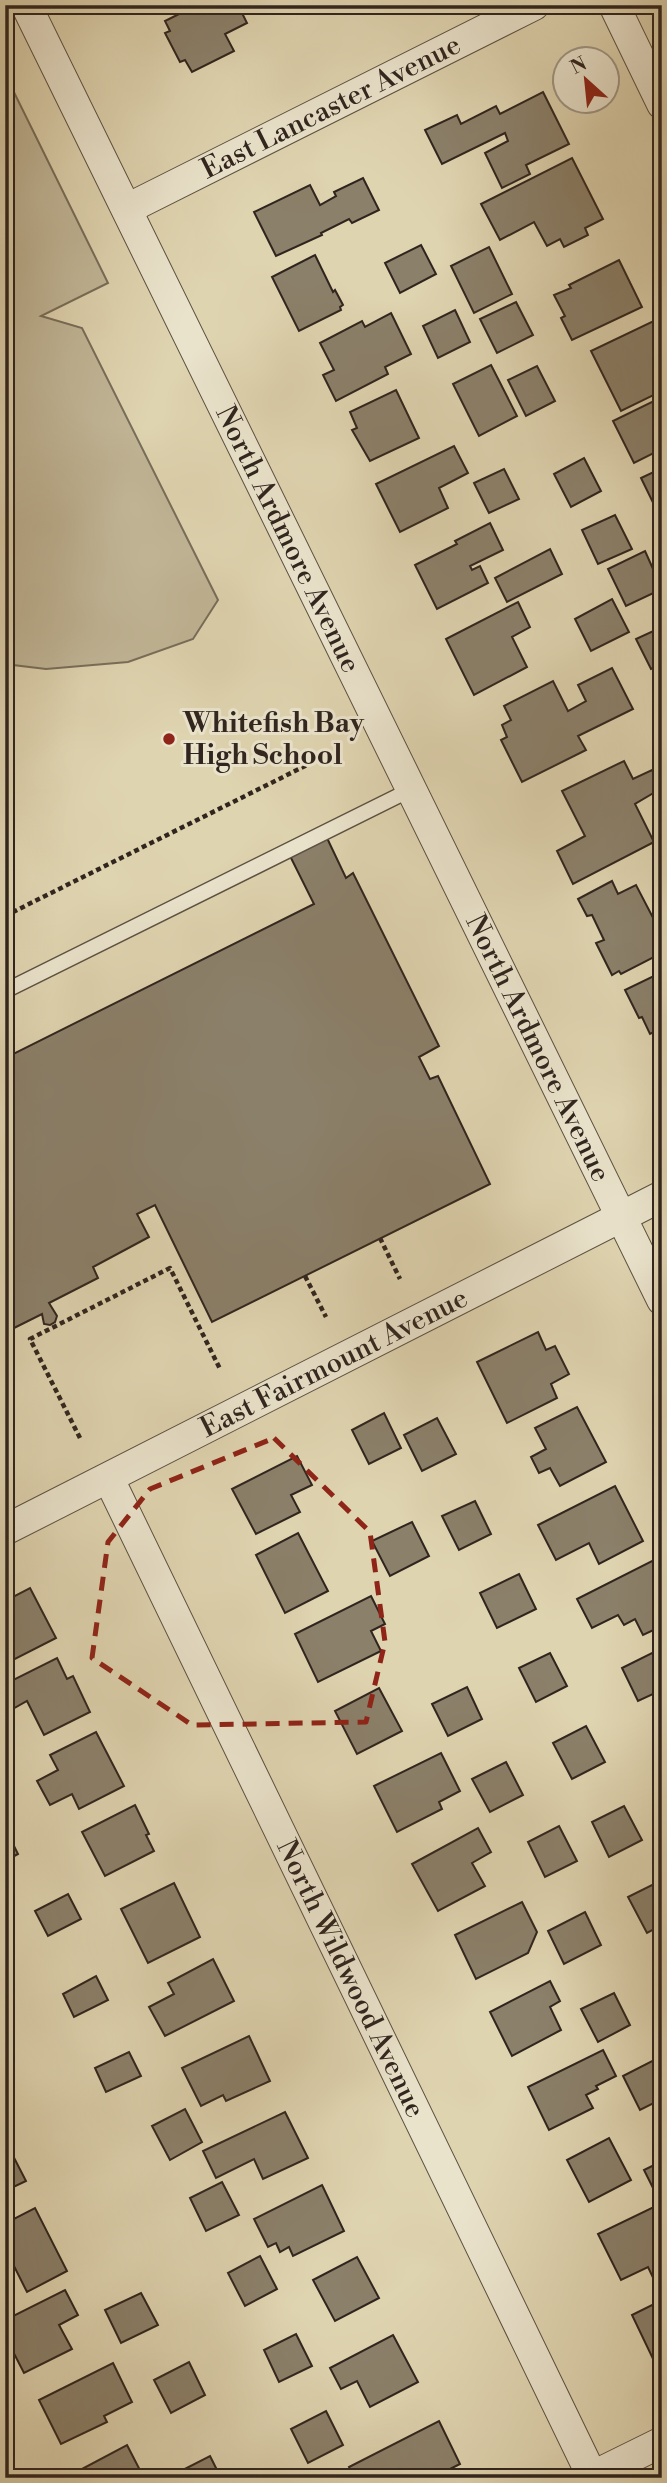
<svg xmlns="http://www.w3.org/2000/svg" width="667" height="2483" font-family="'Libre Bodoni',serif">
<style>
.green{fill:#c1b697;stroke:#786e5a;stroke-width:2}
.building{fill:#8b806a;stroke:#30251e;stroke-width:2}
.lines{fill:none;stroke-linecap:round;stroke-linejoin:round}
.lane-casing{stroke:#5c5142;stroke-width:17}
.street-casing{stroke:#5c5142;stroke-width:32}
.path{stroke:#30251e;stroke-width:4.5;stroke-dasharray:5 3.5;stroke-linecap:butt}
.lane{stroke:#eae3cc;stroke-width:14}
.street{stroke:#eae3cc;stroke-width:30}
.marked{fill:none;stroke:#8f2418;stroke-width:5;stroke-dasharray:14 9;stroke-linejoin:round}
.poi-dot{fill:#8f2418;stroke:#eae3cc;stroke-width:2.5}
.labels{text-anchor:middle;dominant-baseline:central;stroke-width:6;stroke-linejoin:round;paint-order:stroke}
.street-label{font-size:28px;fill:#30251e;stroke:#eae3cc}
.poi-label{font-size:28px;font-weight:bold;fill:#30251e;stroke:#eae3cc;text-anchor:start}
</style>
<rect width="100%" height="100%" fill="#dfd4b0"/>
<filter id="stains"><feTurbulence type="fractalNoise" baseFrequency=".00286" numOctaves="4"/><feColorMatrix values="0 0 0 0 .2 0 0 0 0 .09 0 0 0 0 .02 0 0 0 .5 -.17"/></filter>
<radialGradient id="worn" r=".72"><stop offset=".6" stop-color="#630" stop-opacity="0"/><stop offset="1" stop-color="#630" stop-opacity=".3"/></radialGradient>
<path class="green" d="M5,74L108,283L41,316L82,328L218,600L193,639L128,662L46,669L5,664Z"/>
<g class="building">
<path d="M197,5H238L247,23L225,34L234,51L192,72L185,60L180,62L165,33L170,31L165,21Z"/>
<path d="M543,92L569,144L526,165L530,174L502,188L485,153L508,141L505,133L442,164L425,130L457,115L461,124L496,106L500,114Z"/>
<path d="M572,158L603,219L585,228L588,235L564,247L560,239L547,246L534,222L500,240L481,204Z"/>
<path d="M363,178L379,210L352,223L349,219L321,233L322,235L276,256L254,212L310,185L320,205L336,196L334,192Z"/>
<path d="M421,245L436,274L400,293L385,263Z"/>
<path d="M489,247L512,294L474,313L451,266Z"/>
<path d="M315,255L333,292L335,290L343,305L340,307L341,310L299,331L272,277Z"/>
<path d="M619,260L642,307L572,340L561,318L565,316L554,295L571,288L569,285Z"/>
<path d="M516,302L533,335L497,353L480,319Z"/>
<path d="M455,310L470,342L438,358L423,326Z"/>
<path d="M391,313L411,354L385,367L388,374L336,401L323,375L334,370L320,343L362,321L365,327Z"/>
<path d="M662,317V367L659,368L662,373V391L621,411L591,351Z"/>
<path d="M491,365L517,416L479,436L453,384Z"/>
<path d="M537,366L555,401L526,416L508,380Z"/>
<path d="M396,390L419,438L370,461L352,430L357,428L350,412Z"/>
<path d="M662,397V449L634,463L613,421Z"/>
<path d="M454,446L468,473L439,488L448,508L400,532L376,484Z"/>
<path d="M584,458L601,491L571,507L554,474Z"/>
<path d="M662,468V521L641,478Z"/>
<path d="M504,469L519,499L489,513L474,483Z"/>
<path d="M615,515L632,549L598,564L582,530Z"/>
<path d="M490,523L503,550L470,566L472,570L480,566L488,583L437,609L415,565L457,544L455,541Z"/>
<path d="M550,549L562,574L507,602L495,578Z"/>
<path d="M645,551L662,589L626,606L608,569Z"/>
<path d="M612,599L629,632L591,651L575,619Z"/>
<path d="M518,602L530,627L512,637L527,667L474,695L446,639Z"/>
<path d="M662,627V664L651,669L636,639Z"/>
<path d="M612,668L633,709L578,736L586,750L522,782L501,740L507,737L502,725L511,720L504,706L553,681L568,711L586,701L578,685Z"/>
<path d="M624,761L633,779L652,770L662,788L635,804L654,842L573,884L557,851L585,836L562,791Z"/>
<path d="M327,838L346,878L353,873L439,1046L419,1057L430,1079L438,1076L490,1184L212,1322L155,1205L137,1214L149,1237L93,1267L98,1278L49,1303L57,1316L55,1322L50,1325L44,1324L42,1314L6,1332L11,1340L8,1347L5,1348V1058L314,904L290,856Z"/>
<path d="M612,881L618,894L636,885L662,935V953L621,974L619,971L612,975L596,943L604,940L592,915L587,916L578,899Z"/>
<path d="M662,972V1028L650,1034L642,1017L639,1018L625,990Z"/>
<path d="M538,1332L546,1350L555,1346L569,1374L551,1384L557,1398L507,1423L477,1362Z"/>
<path d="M577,1407L606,1462L560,1486L550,1468L539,1473L531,1457L546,1449L535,1428Z"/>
<path d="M384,1413L401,1448L369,1464L352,1430Z"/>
<path d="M437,1418L456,1454L422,1471L404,1435Z"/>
<path d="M297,1456L312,1485L291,1495L300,1512L256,1534L232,1489Z"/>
<path d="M615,1486L643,1541L599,1564L589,1543L556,1560L538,1525Z"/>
<path d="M475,1501L491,1534L459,1550L442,1516Z"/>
<path d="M412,1522L429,1556L390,1576L372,1541Z"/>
<path d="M298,1533L328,1591L285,1613L256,1555Z"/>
<path d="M654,1560L662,1575V1626L643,1635L635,1619L624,1625L618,1615L592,1628L577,1599Z"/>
<path d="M519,1574L536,1609L497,1628L480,1593Z"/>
<path d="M30,1588L56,1638L11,1661L5,1650V1601Z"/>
<path d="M371,1596L385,1624L371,1631L381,1651L318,1682L295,1634Z"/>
<path d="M662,1648V1706L655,1693L638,1701L622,1668Z"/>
<path d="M550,1653L567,1686L536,1702L519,1668Z"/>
<path d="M57,1658L67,1679L73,1676L90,1712L44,1735L27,1701L11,1710L5,1699V1684Z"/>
<path d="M467,1687L482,1719L448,1736L432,1704Z"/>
<path d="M379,1688L402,1731L357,1754L335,1711Z"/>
<path d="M586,1726L605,1762L572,1779L553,1743Z"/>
<path d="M96,1732L124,1786L79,1809L72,1794L50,1805L37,1781L58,1770L50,1755Z"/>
<path d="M441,1753L460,1791L439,1802L442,1809L397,1832L374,1786Z"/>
<path d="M506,1762L523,1795L490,1812L472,1779Z"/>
<path d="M135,1805L149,1834L146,1835L154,1851L105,1876L82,1832Z"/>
<path d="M624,1806L642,1840L609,1857L592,1822Z"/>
<path d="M559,1826L577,1861L545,1877L528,1842Z"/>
<path d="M5,1828L18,1854L5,1861Z"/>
<path d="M478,1828L491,1852L472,1863L485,1886L438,1911L412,1864Z"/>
<path d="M662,1880V1925L647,1933L628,1897Z"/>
<path d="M174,1883L200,1937L148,1963L121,1909Z"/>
<path d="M68,1894L81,1919L48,1936L35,1911Z"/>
<path d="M522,1902L537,1932L528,1953L476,1979L455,1935Z"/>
<path d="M585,1912L601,1945L564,1964L548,1931Z"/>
<path d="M213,1959L234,2001L165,2036L149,2007L174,1994L168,1983Z"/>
<path d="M96,1976L108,2000L74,2017L63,1994Z"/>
<path d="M550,1981L560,2001L550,2007L561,2030L512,2056L490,2012Z"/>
<path d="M614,1993L630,2025L598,2042L581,2009Z"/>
<path d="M249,2036L270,2081L226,2101L223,2095L201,2106L182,2068Z"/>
<path d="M603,2050L616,2076L596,2086L598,2089L586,2095L593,2108L549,2130L528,2087Z"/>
<path d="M129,2052L141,2076L106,2092L95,2068Z"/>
<path d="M658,2058L662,2066V2099L640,2110L623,2076Z"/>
<path d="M185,2109L202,2142L170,2160L152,2126Z"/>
<path d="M285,2112L308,2158L263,2179L254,2159L216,2178L203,2151Z"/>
<path d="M609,2138L631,2180L589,2202L567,2160Z"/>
<path d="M8,2146L26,2181L5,2191V2147Z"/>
<path d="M662,2161V2194L657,2196L644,2170Z"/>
<path d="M222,2182L239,2215L206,2231L190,2198Z"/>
<path d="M322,2185L344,2231L293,2256L289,2247L280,2252L276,2243L268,2247L254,2219Z"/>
<path d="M662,2203V2232L657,2235L662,2245V2281L656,2284L648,2267L621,2280L598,2234Z"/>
<path d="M7,2205L14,2219L35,2208L67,2271L27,2292L11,2260L5,2263Z"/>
<path d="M260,2256L277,2289L245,2306L228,2273Z"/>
<path d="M357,2257L379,2298L335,2321L313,2280Z"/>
<path d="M65,2290L78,2315L59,2325L72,2349L24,2373L5,2336V2320Z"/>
<path d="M141,2293L158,2325L121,2343L105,2310Z"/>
<path d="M662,2300V2357L654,2361L632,2315Z"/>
<path d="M296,2334L312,2366L279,2382L264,2350Z"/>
<path d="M393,2335L418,2382L370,2407L357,2381L341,2389L330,2368Z"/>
<path d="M189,2362L205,2395L171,2413L154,2380Z"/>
<path d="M113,2363L132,2402L104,2416L107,2422L61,2444L39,2400Z"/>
<path d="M326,2411L343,2445L308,2463L291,2429Z"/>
<path d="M439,2421L460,2464L432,2478H354L349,2467Z"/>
<path d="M127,2445L144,2478H83L80,2470Z"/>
<path d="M210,2456L221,2478H175L173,2475Z"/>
</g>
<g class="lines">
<g class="lane-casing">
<path id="lane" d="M5,991L412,789"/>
</g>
<g class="street-casing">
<g id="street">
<path id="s1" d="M26,5L662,1300"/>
<path d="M614,5L662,104"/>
<path id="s2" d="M127,209L534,5"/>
<path id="s3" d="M109,1479L593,2478"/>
<path id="s4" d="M5,1530L662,1196"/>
<path d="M589,2478L662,2442"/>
</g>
</g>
<g class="path">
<path d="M5,916L329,754"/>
<path d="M380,1238L400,1279"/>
<path d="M305,1276L326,1317"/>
<path d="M80,1438L30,1339L170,1268L220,1369"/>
</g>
<use href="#lane" class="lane"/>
<use href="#street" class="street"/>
</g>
<path class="marked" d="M274,1438L370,1532L385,1642L366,1722L192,1725L92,1658L108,1542L150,1489Z"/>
<circle class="poi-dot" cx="169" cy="739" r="7"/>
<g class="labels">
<g class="street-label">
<text stroke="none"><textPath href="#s2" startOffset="228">East Lancaster Avenue</textPath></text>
<text stroke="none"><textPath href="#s1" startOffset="595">North Ardmore Avenue</textPath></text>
<text stroke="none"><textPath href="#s1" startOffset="1162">North Ardmore Avenue</textPath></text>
<text stroke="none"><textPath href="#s4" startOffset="369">East Fairmount Avenue</textPath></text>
<text stroke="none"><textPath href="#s3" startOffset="555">North Wildwood Avenue</textPath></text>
</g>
<g class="poi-label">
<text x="183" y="723">Whitefish Bay<tspan x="183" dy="32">High School</tspan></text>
</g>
</g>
<rect width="667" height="2483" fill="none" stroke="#dfd4b0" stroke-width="28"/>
<rect x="7" y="7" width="653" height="2469" fill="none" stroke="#30251e" stroke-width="3.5"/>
<rect x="14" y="14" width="639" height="2455" fill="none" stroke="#30251e" stroke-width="2"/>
<g transform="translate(586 80) rotate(333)"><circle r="33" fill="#eae3cc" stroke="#a09786" stroke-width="2"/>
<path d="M0-5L12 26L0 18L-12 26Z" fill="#8f2418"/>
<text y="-10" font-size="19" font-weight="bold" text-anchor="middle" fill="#30251e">N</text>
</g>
<rect width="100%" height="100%" filter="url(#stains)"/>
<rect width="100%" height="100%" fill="url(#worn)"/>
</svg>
